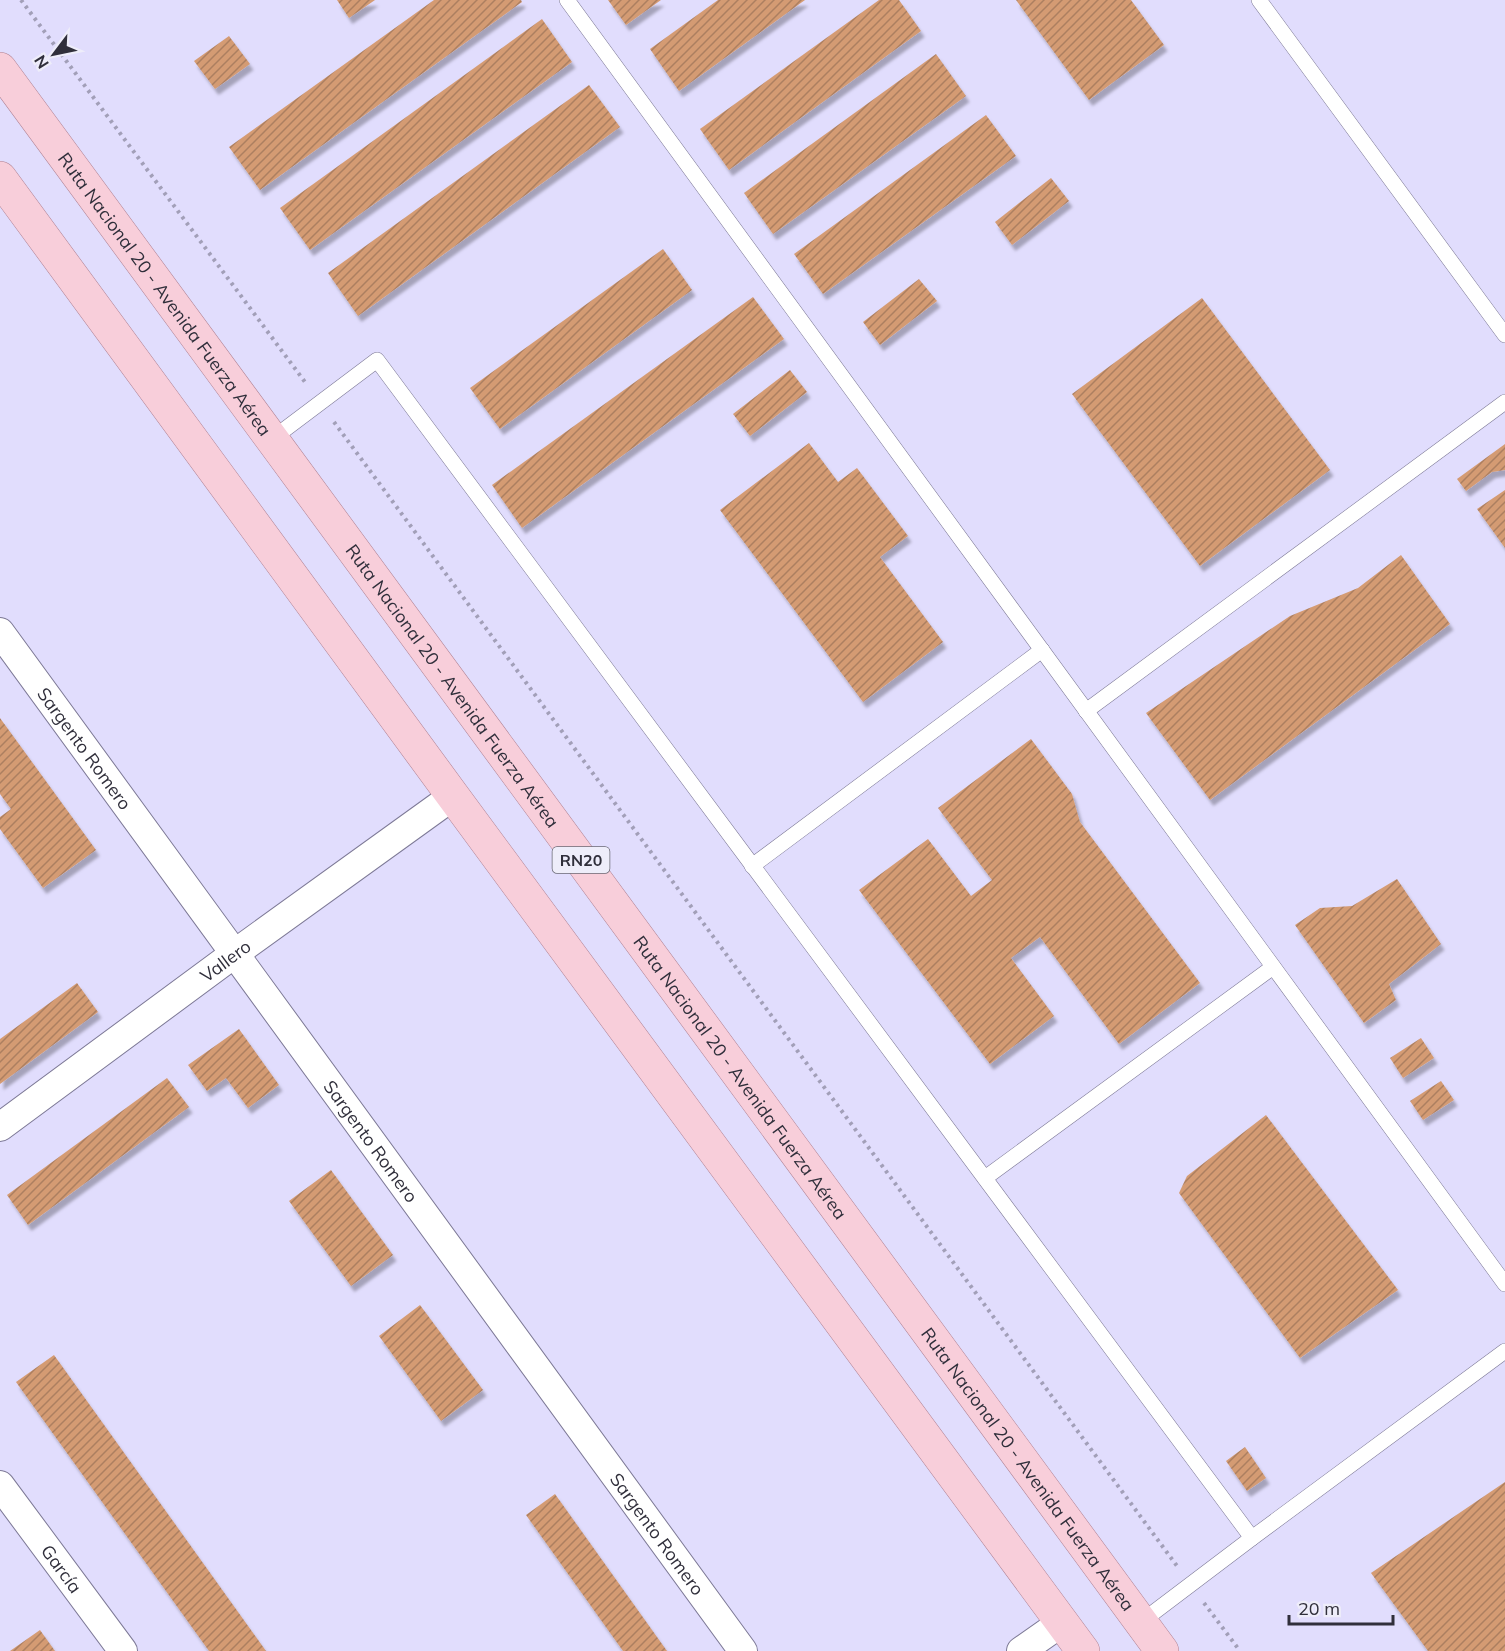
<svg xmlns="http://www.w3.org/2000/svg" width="1505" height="1651" font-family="Mulish,sans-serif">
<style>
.building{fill:url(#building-hatch);filter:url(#shadow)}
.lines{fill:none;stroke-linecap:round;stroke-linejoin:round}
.service-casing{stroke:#7d7996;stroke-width:16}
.minor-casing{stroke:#7d7996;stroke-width:30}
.primary-casing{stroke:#af8293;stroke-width:34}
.path{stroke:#a29fb8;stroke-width:4;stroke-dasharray:3 4.5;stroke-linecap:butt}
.service{stroke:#fff;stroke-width:15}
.minor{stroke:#fff;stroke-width:28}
.primary{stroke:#f8ceda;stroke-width:33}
.labels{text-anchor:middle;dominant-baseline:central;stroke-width:4.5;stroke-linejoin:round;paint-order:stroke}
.shield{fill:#eeedfa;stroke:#696874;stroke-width:1.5}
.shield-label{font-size:16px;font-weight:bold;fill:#302f3b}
.street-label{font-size:18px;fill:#302f3b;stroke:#eeedfa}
</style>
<defs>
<pattern id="building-hatch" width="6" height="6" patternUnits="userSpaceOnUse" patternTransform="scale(1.5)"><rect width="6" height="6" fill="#d49b73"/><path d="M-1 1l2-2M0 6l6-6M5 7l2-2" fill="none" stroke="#ac7f60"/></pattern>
<filter id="shadow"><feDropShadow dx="3.5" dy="6" stdDeviation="1.5" flood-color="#0004"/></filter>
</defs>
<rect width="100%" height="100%" fill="#e1ddfd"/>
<g class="building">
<path d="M337,0H375L349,18Z"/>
<path d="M434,0H521L522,2L260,190L229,147Z"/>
<path d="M608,0H661L626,25Z"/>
<path d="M718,0H805L679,91L650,49Z"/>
<path d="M879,0H899L921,31L729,170L700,129Z"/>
<path d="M1016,0H1131L1164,45L1089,100Z"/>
<path d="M542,19L572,62L310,250L280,208Z"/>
<path d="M229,36L250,64L215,89L194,61Z"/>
<path d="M936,54L966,96L773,234L744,193Z"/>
<path d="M589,85L620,127L358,316L328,273Z"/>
<path d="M986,115L1016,156L823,294L794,254Z"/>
<path d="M1051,178L1069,201L1012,245L995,222Z"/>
<path d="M663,249L692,290L500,429L470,388Z"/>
<path d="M919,279L937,301L880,345L863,322Z"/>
<path d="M753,297L784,339L522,528L492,485Z"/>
<path d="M1202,298L1330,470L1200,566L1072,394Z"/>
<path d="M790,370L807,392L750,436L733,414Z"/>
<path d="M809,443L838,482L857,468L908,536L880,557L943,642L863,702L720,510Z"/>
<path d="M1505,444V470L1492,472L1466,491L1457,479Z"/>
<path d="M1505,490V548L1477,509Z"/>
<path d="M1401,555L1450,624L1210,800L1146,713L1290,616L1358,588Z"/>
<path d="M0,718L96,850L43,888L0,829V817L11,809L0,794Z"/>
<path d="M1031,739L1072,794L1080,822L1200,983L1119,1044L1040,937L1011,958L1054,1016L990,1064L859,890L928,839L971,896L992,880L938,808Z"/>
<path d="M1397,879L1441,944L1389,984L1396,1000L1364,1023L1295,925L1320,908L1352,906Z"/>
<path d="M77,983L98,1012L0,1084V1039Z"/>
<path d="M239,1029L279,1085L248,1108L226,1078L207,1091L188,1065Z"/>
<path d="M1421,1038L1434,1058L1403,1078L1390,1058Z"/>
<path d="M167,1078L189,1107L28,1225L7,1195Z"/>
<path d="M1441,1081L1454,1100L1423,1120L1410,1101Z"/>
<path d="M1266,1115L1398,1290L1300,1358L1179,1193L1187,1176Z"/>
<path d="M331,1170L393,1255L351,1286L289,1201Z"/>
<path d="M420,1305L483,1390L441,1421L379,1336Z"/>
<path d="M54,1355L266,1651H209L16,1382Z"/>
<path d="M1245,1447L1266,1478L1247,1491L1226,1461Z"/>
<path d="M1505,1482V1651H1428L1371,1573Z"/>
<path d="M555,1494L667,1651H623L526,1515Z"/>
<path d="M40,1630L55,1651H10Z"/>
</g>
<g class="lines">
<g class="service-casing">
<g id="service">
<path d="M567,0L1505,1284"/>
<path d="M1259,0L1505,335"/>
<path d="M272,439L377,360L1252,1538"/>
<path d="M1086,711L1505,402"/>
<path d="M752,866L1042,650"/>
<path d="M985,1178L1273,967"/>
<path d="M1141,1622L1252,1538L1505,1351"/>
</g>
</g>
<g class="minor-casing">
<g id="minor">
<path id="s1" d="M0,632L743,1651"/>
<path id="s2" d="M0,1127L234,954L453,796"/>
<path id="s3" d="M0,1485L123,1651"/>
<path d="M1021,1651L1061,1623"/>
</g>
</g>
<g class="primary-casing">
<g id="primary">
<path id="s4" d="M0,69L1162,1651"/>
<path d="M0,178L453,796L1083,1651"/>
</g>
</g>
<g class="path">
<path d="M21,0L305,382"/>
<path d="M334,422L1177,1566"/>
<path d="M1204,1603L1240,1651"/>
</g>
<use href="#service" class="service"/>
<use href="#minor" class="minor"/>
<use href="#primary" class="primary"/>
</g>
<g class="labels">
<rect class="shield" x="552.5" y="847" width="57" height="26" rx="4.5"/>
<g class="shield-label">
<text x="581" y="860">RN20</text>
</g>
<g class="street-label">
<text stroke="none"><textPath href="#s4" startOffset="279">Ruta Nacional 20 - Avenida Fuerza Aérea</textPath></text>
<text stroke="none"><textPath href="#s4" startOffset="765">Ruta Nacional 20 - Avenida Fuerza Aérea</textPath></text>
<text stroke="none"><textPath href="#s1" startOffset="144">Sargento Romero</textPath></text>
<text stroke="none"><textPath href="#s2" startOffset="280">Vallero</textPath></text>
<text stroke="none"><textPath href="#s4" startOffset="1251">Ruta Nacional 20 - Avenida Fuerza Aérea</textPath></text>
<text stroke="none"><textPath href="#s1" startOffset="630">Sargento Romero</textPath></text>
<text stroke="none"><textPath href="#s4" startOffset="1737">Ruta Nacional 20 - Avenida Fuerza Aérea</textPath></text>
<text stroke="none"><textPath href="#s1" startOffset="1116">Sargento Romero</textPath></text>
<text stroke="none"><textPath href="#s3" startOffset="104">García</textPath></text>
</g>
</g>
<g transform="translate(54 54) rotate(238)" stroke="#eeedfa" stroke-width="4.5" paint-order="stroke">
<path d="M0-4.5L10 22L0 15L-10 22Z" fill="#302f3b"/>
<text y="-9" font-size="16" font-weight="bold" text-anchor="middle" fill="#302f3b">N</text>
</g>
<path d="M1289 1615v9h104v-9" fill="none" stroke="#302f3b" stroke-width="3"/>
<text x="1298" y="1615" font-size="18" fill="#302f3b" stroke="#eeedfa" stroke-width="4.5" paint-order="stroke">20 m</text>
</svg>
